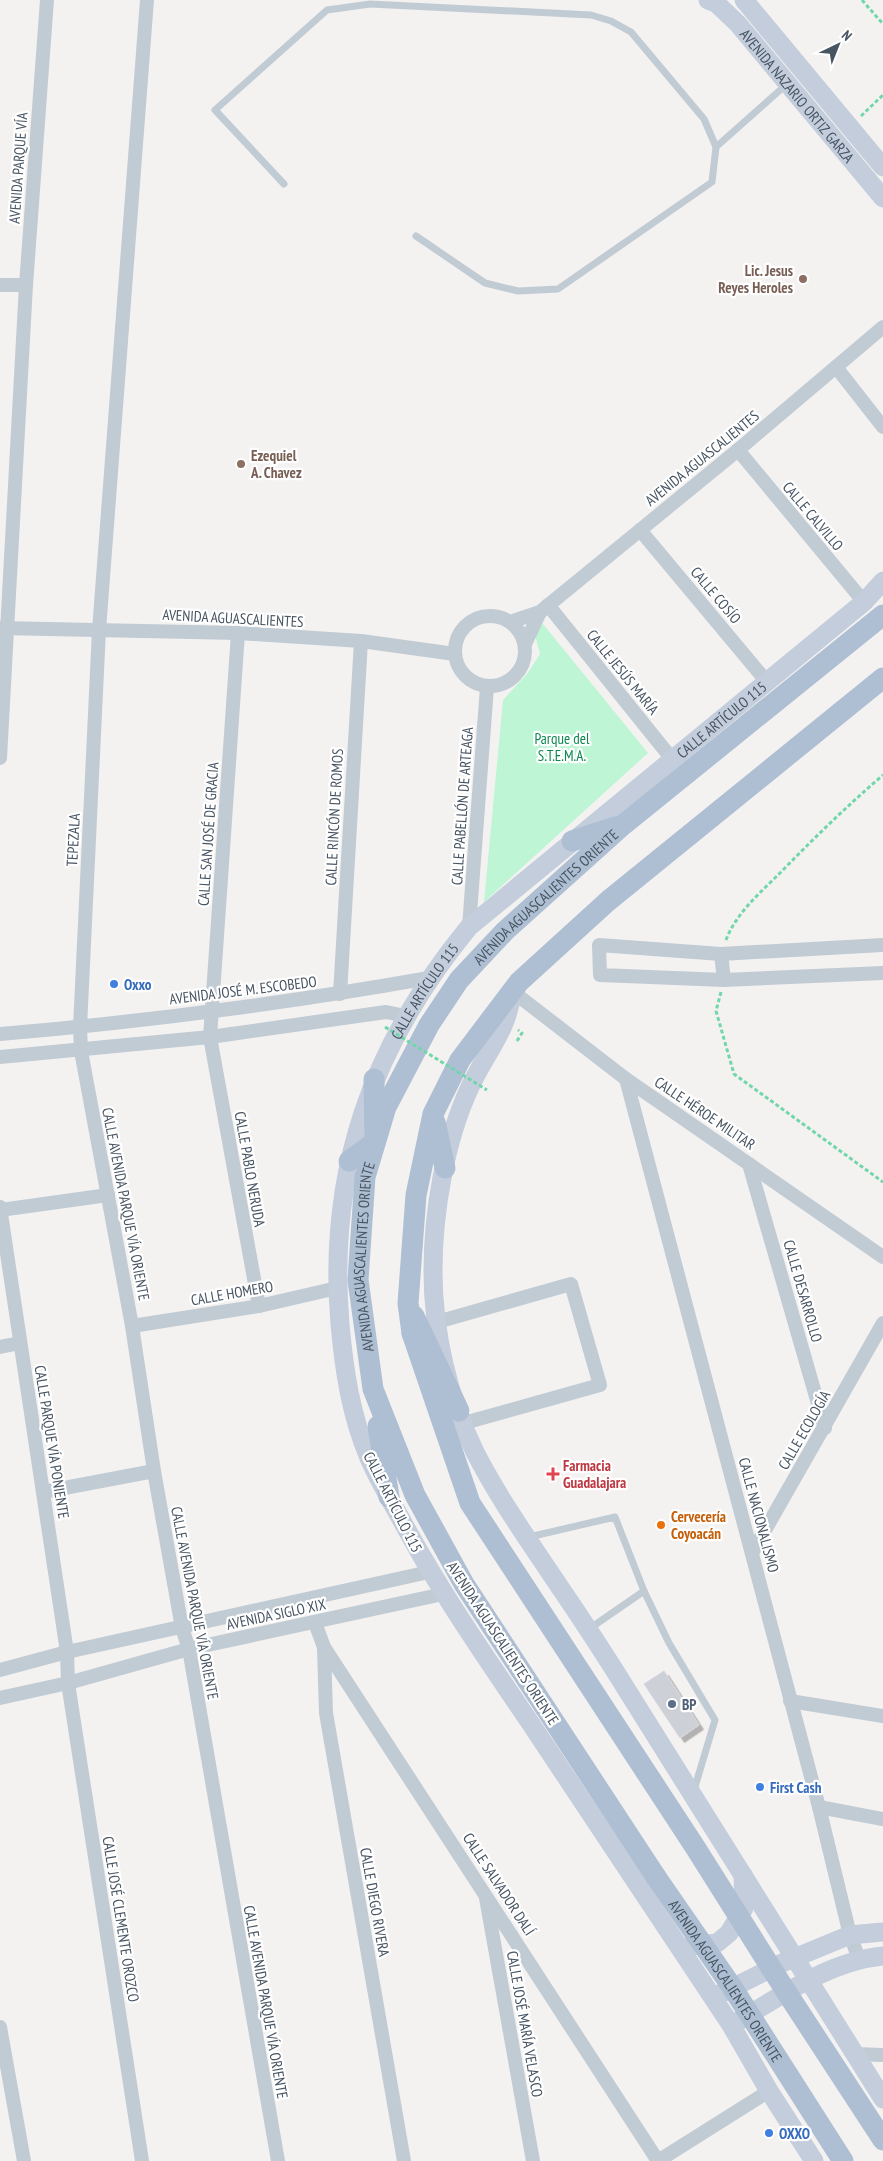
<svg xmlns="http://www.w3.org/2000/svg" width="883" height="2161" font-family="'PT Sans Narrow',sans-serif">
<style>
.green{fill:#bdf5d5}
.building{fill:#cdd0d7;stroke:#d5d7de;filter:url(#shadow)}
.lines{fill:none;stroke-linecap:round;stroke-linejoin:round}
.path{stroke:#71d7aa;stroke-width:3;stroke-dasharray:4 2.5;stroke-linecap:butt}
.lane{stroke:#c1cbd4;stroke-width:7}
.street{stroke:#c1cbd4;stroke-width:14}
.secondary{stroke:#c3cddc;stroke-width:19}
.primary{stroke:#afbfd3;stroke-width:21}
.path-bridge{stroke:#71d7aa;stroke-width:3;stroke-dasharray:4 2.5;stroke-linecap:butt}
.primary-bridge{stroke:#afbfd3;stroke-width:21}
.education-dot{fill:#8d6e63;stroke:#fff;stroke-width:2}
.shop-dot{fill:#3f7fe0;stroke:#fff;stroke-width:2}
.health-dot{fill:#e0444e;stroke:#fff;stroke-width:2}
.food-dot{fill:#e8710a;stroke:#fff;stroke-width:2}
.service-dot{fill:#5c6f8a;stroke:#fff;stroke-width:2}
.labels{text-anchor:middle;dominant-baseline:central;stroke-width:4.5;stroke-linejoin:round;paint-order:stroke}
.street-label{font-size:15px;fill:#475462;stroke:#fff}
.education-label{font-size:15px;font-weight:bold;fill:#785e54;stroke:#fff;text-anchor:end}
.park-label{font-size:15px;fill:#0d8751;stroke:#fff}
.shop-label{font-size:15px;font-weight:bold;fill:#366cbe;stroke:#fff;text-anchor:start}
.health-label{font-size:15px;font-weight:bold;fill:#be3a42;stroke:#fff;text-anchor:start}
.food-label{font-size:15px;font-weight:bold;fill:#c56008;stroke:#fff;text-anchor:start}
.service-label{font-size:15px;font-weight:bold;fill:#4e5e75;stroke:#fff;text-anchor:start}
</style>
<defs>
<filter id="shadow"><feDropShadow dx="4.5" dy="4.5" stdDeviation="0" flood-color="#0004"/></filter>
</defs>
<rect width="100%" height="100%" fill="#f4f2f1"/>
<path class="green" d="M543,624L648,753L484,902L503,700L527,674L540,654L534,631Z"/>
<path class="building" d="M664,1671L699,1725L680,1738L644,1684Z"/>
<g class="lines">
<g class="path">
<path d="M862,0L883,24"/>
<path d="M861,116L883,95"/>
<path d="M726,940C736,913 761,892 781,872C814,838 847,806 883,775"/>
<path d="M721,992L716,1011L734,1074L883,1182"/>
<path d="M517,1041L522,1033L518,1030"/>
</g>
<g class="lane">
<path d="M716,147L787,84"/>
<path d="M284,184L215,110L327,10L370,4L591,15L611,21L631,32L704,119L716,147L712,182L558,289L518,291L485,283L416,236"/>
<path d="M529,1537L615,1517L644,1591L669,1643L715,1720L694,1790"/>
<path d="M589,1629L644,1591"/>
</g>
<g class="street">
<path d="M147,0L99,630L80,1027L81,1051L132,1326L154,1471L182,1628L189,1649L278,2161"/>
<path d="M0,285H26"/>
<path d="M836,367L883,427"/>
<path d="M738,450L864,602"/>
<path d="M640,530L767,682"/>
<path d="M548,605L672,759"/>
<circle cx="490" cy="651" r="35"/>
<path d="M510,622L540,612L738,450L883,327"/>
<path d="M0,628L238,633L361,641L455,654"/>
<path d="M238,633L210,1037L259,1306"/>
<path d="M525,644L540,612"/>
<path d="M0,758L26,285L47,0"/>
<path d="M469,927L487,687"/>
<path d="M883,945L721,954L599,945L600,975L724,980L883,973"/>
<path d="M721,954L724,980"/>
<path d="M512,991L626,1079L883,1257"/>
<path d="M340,994L361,641"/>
<path d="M0,1034C144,1022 287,1003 429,978"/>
<path d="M0,1057L210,1037L386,1012L406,1016"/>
<path d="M626,1079L819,1807L850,1935L859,1959"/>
<path d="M749,1164L825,1428"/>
<path d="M0,1207L67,1652L68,1683L142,2161"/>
<path d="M0,1210L108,1195"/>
<path d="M437,1322L571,1284L600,1385L464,1423"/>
<path d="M132,1326L259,1306L337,1288"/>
<path d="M0,1347L20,1343"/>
<path d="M43,1492L154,1471"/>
<path d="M752,1553L883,1323"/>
<path d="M315,1623L324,1647L658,2161"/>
<path d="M324,1648L326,1713L404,2161"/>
<path d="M0,1670L67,1652L429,1572"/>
<path d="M0,1698L68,1683L189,1649L443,1594"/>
<path d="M790,1701L883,1716"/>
<path d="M819,1807L883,1819"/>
<path d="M486,1898L533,2161"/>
<path d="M0,2027L24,2161"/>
<path d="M854,2054L883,2055"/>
<path d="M658,2161L769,2091"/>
</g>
<g class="secondary">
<path id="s1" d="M708,0L716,3L738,24L883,198"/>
<path d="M744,0L883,167"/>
<path d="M512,991C509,1029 485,1054 470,1087C445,1140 433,1213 433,1271C433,1332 448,1397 475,1452C498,1497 527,1538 555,1580C581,1618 606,1656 630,1695C714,1830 799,1964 883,2099"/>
<path d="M690,1946L717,1943L729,1933L744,1908L743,1875"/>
<path d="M720,1994L782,1963L850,1935L883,1932"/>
<path d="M737,2022C782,1995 830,1961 883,1956"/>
<path id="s2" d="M814,2161L769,2091L731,2025C665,1924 598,1824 531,1724C485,1656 439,1590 401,1519C390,1499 378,1479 369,1458C351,1416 344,1370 340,1324C327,1171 372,1045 469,927L864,602L883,581"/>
</g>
<g class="primary">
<path d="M572,841L615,827"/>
<path d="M435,1122L445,1168"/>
<path d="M349,1161L375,1142L374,1079"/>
<path d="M414,1316L459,1411"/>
<path d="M412,1333L408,1303L416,1195L433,1114L460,1060L519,982L608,901L883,678"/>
<path d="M378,1426L389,1497"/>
<path id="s3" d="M656,1877L464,1584L415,1495L373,1389L358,1280L365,1177L386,1107L429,1025L459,980L505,931L623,825L883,615"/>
<path d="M787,1993L883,2140"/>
</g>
<path class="path-bridge" d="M385,1027L487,1090"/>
<g class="primary-bridge">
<path d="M412,1333L470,1503L695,1847L787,1993"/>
<path id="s4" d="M656,1877L732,1987L843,2161"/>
</g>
</g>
<g class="education-dot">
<circle cx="803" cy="279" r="5"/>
<circle cx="241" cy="464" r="5"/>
</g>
<g class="shop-dot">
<circle cx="114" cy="984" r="5"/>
<circle cx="760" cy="1787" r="5"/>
<circle cx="769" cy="2133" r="5"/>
</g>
<path class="health-dot" d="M550.5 1466.5h5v5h5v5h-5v5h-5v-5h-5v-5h5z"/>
<circle class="food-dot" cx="661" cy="1525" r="5"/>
<circle class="service-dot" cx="672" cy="1704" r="5"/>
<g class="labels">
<g class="street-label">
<text stroke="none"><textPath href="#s1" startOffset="132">AVENIDA NAZARIO ORTIZ GARZA</textPath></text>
<text transform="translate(18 168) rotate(-86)">AVENIDA PARQUE VÍA</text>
<text transform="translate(702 458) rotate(-39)">AVENIDA AGUASCALIENTES</text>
<text transform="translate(813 516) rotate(50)">CALLE CALVILLO</text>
<text transform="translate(716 595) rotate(50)">CALLE COSÍO</text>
<text transform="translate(233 618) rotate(3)">AVENIDA AGUASCALIENTES</text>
<text transform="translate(623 672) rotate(51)">CALLE JESÚS MARÍA</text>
<text stroke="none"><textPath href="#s2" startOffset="1726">CALLE ARTÍCULO 115</textPath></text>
<text transform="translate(462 806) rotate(-86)">CALLE PABELLÓN DE ARTEAGA</text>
<text transform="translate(334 817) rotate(-87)">CALLE RINCÓN DE ROMOS</text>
<text transform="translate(208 834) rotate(-86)">CALLE SAN JOSÉ DE GRACIA</text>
<text transform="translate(73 840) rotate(-87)">TEPEZALA</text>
<text stroke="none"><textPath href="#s3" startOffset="1119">AVENIDA AGUASCALIENTES ORIENTE</textPath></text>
<text transform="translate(243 990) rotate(-7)">AVENIDA JOSÉ M. ESCOBEDO</text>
<text stroke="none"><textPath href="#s2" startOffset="1321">CALLE ARTÍCULO 115</textPath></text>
<text transform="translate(705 1113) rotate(34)">CALLE HÉROE MILITAR</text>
<text transform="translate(250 1169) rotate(80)">CALLE PABLO NERUDA</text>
<text transform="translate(126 1204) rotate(79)">CALLE AVENIDA PARQUE VÍA ORIENTE</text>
<text stroke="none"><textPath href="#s3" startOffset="699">AVENIDA AGUASCALIENTES ORIENTE</textPath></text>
<text transform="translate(803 1291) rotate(74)">CALLE DESARROLLO</text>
<text transform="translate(232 1293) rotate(-10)">CALLE HOMERO</text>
<text transform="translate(804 1430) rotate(-60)">CALLE ECOLOGÍA</text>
<text transform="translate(52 1442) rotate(81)">CALLE PARQUE VÍA PONIENTE</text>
<text transform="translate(393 1502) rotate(63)">CALLE ARTÍCULO 115</text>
<text transform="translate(759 1515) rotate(75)">CALLE NACIONALISMO</text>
<text transform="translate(195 1603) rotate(79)">CALLE AVENIDA PARQUE VÍA ORIENTE</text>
<text transform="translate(276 1614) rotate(-12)">AVENIDA SIGLO XIX</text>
<text transform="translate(503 1643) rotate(57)">AVENIDA AGUASCALIENTES ORIENTE</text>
<text transform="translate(499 1884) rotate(57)">CALLE SALVADOR DALÍ</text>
<text transform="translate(375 1902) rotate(80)">CALLE DIEGO RIVERA</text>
<text transform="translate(121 1919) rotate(81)">CALLE JOSÉ CLEMENTE OROZCO</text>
<text stroke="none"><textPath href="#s4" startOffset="125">AVENIDA AGUASCALIENTES ORIENTE</textPath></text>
<text transform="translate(266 2002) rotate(80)">CALLE AVENIDA PARQUE VÍA ORIENTE</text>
<text transform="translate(525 2024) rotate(80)">CALLE JOSÉ MARÍA VELASCO</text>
</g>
<g class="education-label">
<text x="793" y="270">Lic. Jesus<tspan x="793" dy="17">Reyes Heroles</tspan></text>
<text x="251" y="455" text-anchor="start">Ezequiel<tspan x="251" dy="17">A. Chavez</tspan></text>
</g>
<g class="park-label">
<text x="562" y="738">Parque del<tspan x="562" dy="17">S.T.E.M.A.</tspan></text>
</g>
<g class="shop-label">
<text x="124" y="984">Oxxo</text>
<text x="770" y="1787">First Cash</text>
<text x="779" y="2133">OXXO</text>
</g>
<g class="health-label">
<text x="563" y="1465">Farmacia<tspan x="563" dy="17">Guadalajara</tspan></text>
</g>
<g class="food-label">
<text x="671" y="1516">Cervecería<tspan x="671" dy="17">Coyoacán</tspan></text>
</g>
<g class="service-label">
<text x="682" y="1704">BP</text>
</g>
</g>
<g transform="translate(838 45) rotate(43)" stroke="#ffffff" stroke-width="4" paint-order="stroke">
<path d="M0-4L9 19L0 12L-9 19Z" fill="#475462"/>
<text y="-8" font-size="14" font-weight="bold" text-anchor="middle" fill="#475462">N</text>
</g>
</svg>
